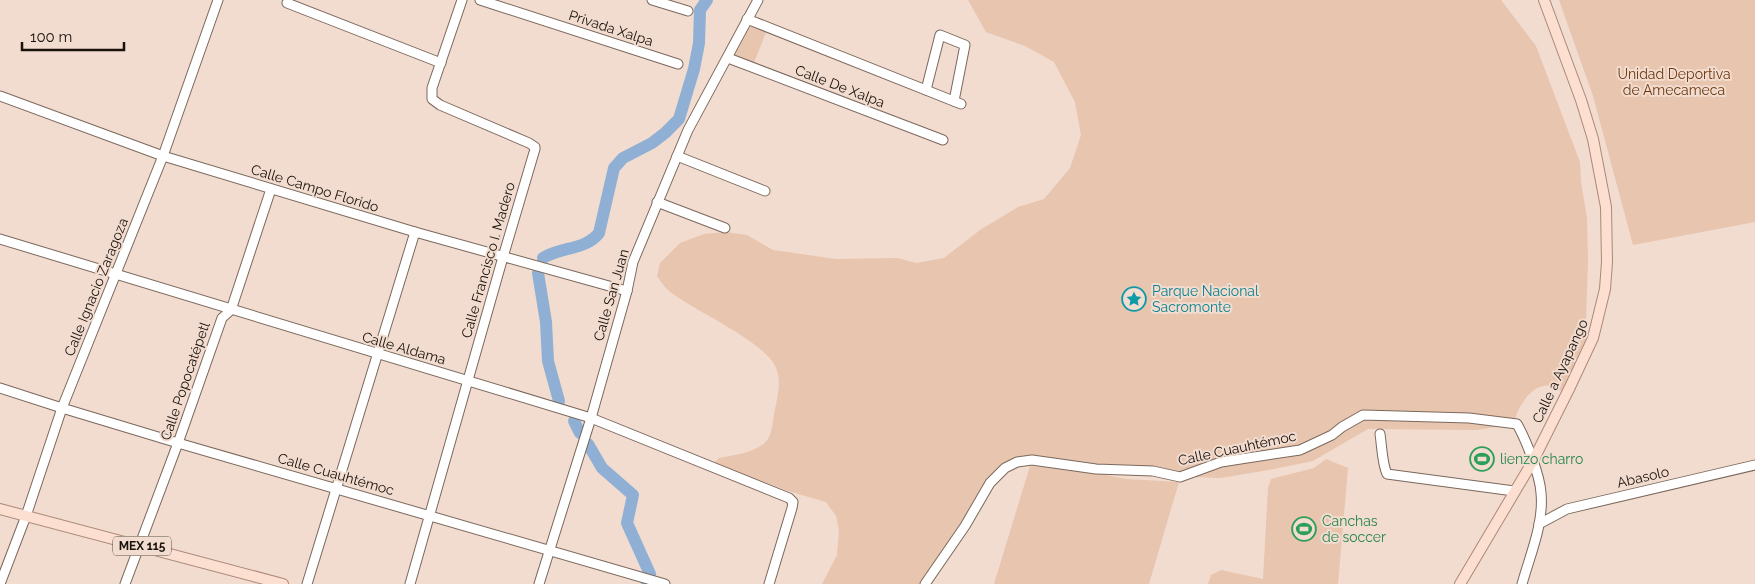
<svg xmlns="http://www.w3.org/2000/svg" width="1755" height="584" font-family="Raleway,sans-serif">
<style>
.green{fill:#e8c5af}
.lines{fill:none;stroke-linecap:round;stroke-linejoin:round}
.river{stroke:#8fb0d4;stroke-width:12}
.minor-casing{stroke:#7b685c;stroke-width:11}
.major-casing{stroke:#ab8977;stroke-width:12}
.minor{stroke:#fff;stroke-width:9}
.major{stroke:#fcdfd0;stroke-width:10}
.labels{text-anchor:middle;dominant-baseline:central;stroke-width:4;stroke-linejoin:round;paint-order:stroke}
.shield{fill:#f2dccf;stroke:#594e46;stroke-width:1}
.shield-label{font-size:12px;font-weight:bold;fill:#18110c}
.street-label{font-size:14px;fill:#18110c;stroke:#f2dccf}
.park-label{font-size:14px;fill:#6e380e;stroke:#f2dccf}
.culture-label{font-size:14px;fill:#0d838f;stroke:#f2dccf;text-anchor:start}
.leisure-label{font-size:14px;fill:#27864d;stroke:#f2dccf;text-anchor:start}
</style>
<rect width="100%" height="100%" fill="#f2dccf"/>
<g class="green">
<path d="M968,0H1501L1536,46L1580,162L1581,182L1587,218L1588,259L1585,353L1561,391C1539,373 1517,404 1514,424L1477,430L1368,429L1313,461L1269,470L1220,478L1127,475L1067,464L1019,463L994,479L927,584H822L837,555L839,530L836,516L826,502L788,491L714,463L719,458C733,455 759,453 768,439C772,432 773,422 774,414C777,400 782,381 776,368C765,341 694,311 669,291C664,287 661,281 657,276L660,263L680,243L704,234L725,232L747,235L773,250L836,259L898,258L916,263L944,258L980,230L1018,207L1044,199L1070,168L1081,135L1075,102L1054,62L1025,46L986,32Z"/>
<path d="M1559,0H1755V222L1633,245L1593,96Z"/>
<path d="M750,23L767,30L753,65L731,57Z"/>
<path d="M1326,459L1348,468L1338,584H1208L1211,575L1221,570L1263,579L1268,488L1271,479L1314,468Z"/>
<path d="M1030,466L1074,469L1127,479L1179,482L1149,584H994Z"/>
</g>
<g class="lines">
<g class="river">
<path d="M543,258C560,247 586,250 599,233L614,168L623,158L652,143L665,133L679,119L694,69L699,43L700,10L707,0"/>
<path d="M538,273L546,322L548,361L559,401"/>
<path d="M574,421L580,433"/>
<path d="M588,444L602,468L633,495L627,523L650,574L647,584"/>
</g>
<g class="minor-casing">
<g id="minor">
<path d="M480,0L678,64"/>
<path d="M652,0L688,11"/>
<path d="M287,3L441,63"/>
<path d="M747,19L961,104"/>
<path d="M728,58L943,140"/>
<path d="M926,90L940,35L965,45L954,101"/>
<path d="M0,96L163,156L415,232L627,291"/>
<path d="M677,156L765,191"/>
<path d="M657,202L725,228"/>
<path d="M0,239L591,418L789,498L793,502L792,508L769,584"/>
<path d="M0,388L62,408L178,443L665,584"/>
<path d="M1380,434C1382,447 1382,463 1387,474L1514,491"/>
<path d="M1539,524L1567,509L1755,465"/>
<path d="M0,584L26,516L62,408L163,156L218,0"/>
<path d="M125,584L178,443L222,318L231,310L271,189"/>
<path d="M307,584C344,467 378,349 415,232"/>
<path d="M410,584L503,257L535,149V147L529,143L440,105L432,99V88L462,0"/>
<path d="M539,584L591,418L627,291L633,262L688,130L758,0"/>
<path d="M925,584L965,526L990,483L1005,468L1017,462L1032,460L1096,469L1153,471L1180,477L1221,462L1300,450L1332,435L1342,427L1363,415L1469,418L1517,424C1526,440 1540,475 1541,493C1544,524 1530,555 1522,584"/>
</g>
</g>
<g class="major-casing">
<g id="major">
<path d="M0,509L283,584"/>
<path d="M1460,584L1533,461L1570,387L1593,338L1605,289L1607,262L1606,207L1593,139L1581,100L1544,0"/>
</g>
</g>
<use href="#minor" class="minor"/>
<use href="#major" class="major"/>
</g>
<defs>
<g id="sight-ring" transform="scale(1.25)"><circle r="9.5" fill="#f2dccf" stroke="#0f9aa8" stroke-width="1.5"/><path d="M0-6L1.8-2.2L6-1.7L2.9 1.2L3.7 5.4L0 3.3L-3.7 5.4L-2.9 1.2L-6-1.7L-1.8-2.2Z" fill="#0f9aa8"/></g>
<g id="stadium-ring" transform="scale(1.25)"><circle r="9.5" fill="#f2dccf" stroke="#2e9e5b" stroke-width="1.5"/><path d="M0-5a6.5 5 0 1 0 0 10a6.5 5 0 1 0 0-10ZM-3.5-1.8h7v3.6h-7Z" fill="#2e9e5b"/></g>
</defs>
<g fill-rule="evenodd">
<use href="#sight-ring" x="1134" y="299"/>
<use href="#stadium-ring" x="1482" y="459"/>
<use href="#stadium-ring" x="1304" y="529"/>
</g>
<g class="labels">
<rect class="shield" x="113" y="536.5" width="58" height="19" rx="4"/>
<g class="shield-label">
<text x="142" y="546">MEX 115</text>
</g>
<g class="street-label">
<text transform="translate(611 28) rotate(18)">Privada Xalpa</text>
<text transform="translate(840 86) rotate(21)">Calle De Xalpa</text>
<text transform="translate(315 188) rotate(17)">Calle Campo Florido</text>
<text transform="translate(488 260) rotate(-74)">Calle Francisco I. Madero</text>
<text transform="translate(96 287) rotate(-68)">Calle Ignacio Zaragoza</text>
<text transform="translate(611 295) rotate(-74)">Calle San Juan</text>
<text transform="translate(404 348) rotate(16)">Calle Aldama</text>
<text transform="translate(1560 371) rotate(-65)">Calle a Ayapango</text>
<text transform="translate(185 381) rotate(-71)">Calle Popocatépetl</text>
<text transform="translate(1237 448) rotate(-12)">Calle Cuauhtémoc</text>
<text transform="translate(336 474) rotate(16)">Calle Cuauhtémoc</text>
<text transform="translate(1643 477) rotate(-13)">Abasolo</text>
</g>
<g class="park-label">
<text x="1674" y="74">Unidad Deportiva<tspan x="1674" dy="16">de Amecameca</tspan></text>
</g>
<g class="culture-label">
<text x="1152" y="291">Parque Nacional<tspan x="1152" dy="16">Sacromonte</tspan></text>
</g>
<g class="leisure-label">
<text x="1500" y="459">lienzo charro</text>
<text x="1322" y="521">Canchas<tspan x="1322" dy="16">de soccer</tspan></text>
</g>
</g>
<path d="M22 42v8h102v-8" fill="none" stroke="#18110c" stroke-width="2.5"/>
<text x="30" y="42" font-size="15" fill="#18110c" stroke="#f2dccf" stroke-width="4" paint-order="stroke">100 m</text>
</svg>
